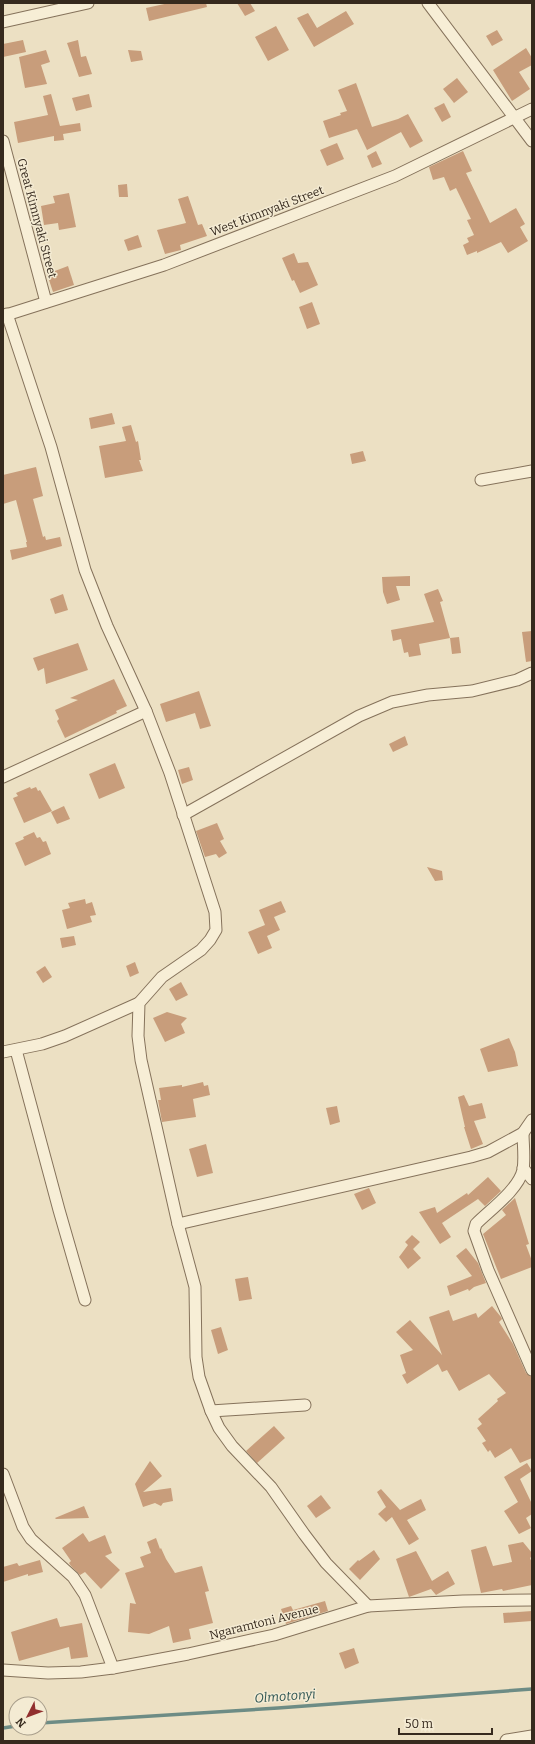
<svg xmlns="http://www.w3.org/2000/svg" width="535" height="1744" font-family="Bitter,serif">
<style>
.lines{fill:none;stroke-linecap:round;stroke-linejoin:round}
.stream{stroke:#6d8c85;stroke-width:3.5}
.building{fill:#c89d7b}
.minor-casing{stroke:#85725b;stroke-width:13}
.tertiary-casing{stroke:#85725b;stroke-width:15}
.minor{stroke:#f7eed6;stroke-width:11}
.tertiary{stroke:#f7eed6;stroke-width:13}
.labels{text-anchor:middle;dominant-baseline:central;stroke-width:3;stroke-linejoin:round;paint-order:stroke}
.street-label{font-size:12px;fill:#362a1e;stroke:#f4ebd3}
.water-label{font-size:13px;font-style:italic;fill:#2e5553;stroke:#f4ebd3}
</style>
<rect width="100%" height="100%" fill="#ece0c3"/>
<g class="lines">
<g class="stream">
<path d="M40,1723L278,1708L532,1689"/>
<path d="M3,1728L16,1726"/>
</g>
</g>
<g class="building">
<path d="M169,3H206L207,7L149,21L146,8Z"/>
<path d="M237,3H250L255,11L245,16Z"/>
<path d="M346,11L354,24L314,47L297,18L308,13L317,28Z"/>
<path d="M276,26L289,50L268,61L255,37Z"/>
<path d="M497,30L503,40L492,46L486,36Z"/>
<path d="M23,40L26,52L3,57V44Z"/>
<path d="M78,40L81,57L86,56L92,74L79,77L67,43Z"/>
<path d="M526,48L532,58V65L519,72L530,89L512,101L493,70Z"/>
<path d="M46,50L50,62L41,65L47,84L25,88L19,57Z"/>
<path d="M128,50L141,51L143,60L131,62Z"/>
<path d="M457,78L468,92L454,103L443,89Z"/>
<path d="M356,83L372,127L398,119L408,114L423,141L410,148L401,132L367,150L357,129L329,138L323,121L341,115L340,113L347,111L338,90Z"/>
<path d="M51,94L60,126L80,123L81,131L63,134L64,140L54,141V136L18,143L14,122L48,115L43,96Z"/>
<path d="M89,94L92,107L76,111L72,98Z"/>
<path d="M444,103L451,117L442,122L434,108Z"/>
<path d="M337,143L344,159L327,166L320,150Z"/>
<path d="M376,151L382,164L372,168L367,156Z"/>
<path d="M463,151L472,171L466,173L490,223L516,208L525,224L520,227L528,241L508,253L501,242L477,253V251L467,255L463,245L469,242L467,238L474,235L467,220L471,219L456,188L450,191L444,177L433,180L429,167Z"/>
<path d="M127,184L128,197H119L118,185Z"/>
<path d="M69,193L76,227L59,230L58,223L44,225L41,206L55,203L53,196Z"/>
<path d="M188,196L198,225L202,224L207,236L180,245L181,250L165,254L157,230L186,223L178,199Z"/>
<path d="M138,235L142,247L128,251L124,240Z"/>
<path d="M294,253L298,263L308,262L318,285L300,293L294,280L292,281L282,258Z"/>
<path d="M68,266L74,285L53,292L47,274Z"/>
<path d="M312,302L320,324L307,329L299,307Z"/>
<path d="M112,413L115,424L91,429L89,418Z"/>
<path d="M131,425L136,442L138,441L141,460H139L143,471L105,478L99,446L126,441L122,427Z"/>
<path d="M363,451L366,461L352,464L350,454Z"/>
<path d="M36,467L43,496L33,499L43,537L45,536L46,540L60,537L62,546L12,560L10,550L27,547L26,542H27L16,500L3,504V475Z"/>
<path d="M410,576V586H396L400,600L387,604L383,592L382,577Z"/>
<path d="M438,589L443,601L440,602L450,638L419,644L421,655L409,657L408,652L404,653L401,639L393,641L391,630L434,622L424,594Z"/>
<path d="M63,594L68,610L55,614L50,599Z"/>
<path d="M532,631V661L526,662L522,632Z"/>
<path d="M459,637L461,653L452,654L450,638Z"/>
<path d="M78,643L88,670L46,684L44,668L38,671L33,658Z"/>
<path d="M114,679L127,706L116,711L117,713L65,738L57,721L59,719L55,710L78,700L70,698Z"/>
<path d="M199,691L211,726L200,729L195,713L166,722L160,704Z"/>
<path d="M405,736L408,745L393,752L389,744Z"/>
<path d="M115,763L125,788L99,799L89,774Z"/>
<path d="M189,767L193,780L182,784L178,770Z"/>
<path d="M30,787L31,789L36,787L38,791L40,790L52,811L24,823L13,798L18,796L16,793Z"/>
<path d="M64,806L70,819L57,824L51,812Z"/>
<path d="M217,823L224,839L220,841L227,853L219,858L216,854L205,857L196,831Z"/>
<path d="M34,832L37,838L40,837L43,842L46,841L51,854L25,866L15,843L24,839L23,837Z"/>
<path d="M427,867L442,871L443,880L435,881Z"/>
<path d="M85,899L86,904L92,902L96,915L90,916L92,922L67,929L62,910L70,908L68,903Z"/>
<path d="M281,901L286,912L274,917L280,930L267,936L272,948L258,954L248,932L265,925L259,910Z"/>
<path d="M74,936L76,945L62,948L60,938Z"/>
<path d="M135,962L139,973L130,977L126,966Z"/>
<path d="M45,966L52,977L43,983L36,972Z"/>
<path d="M181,982L188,995L176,1001L169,989Z"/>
<path d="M167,1012L187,1018L181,1024L185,1033L165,1042L153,1018Z"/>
<path d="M509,1038L515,1052L518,1066L488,1072L480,1049Z"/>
<path d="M203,1082L204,1086L208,1085L210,1095L193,1099L196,1117L162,1122L158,1100H161L159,1088L182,1085V1087Z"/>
<path d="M464,1095L469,1106L482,1103L486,1118L474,1121L483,1144L471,1149L464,1127H465L458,1097Z"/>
<path d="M337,1106L340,1122L330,1125L326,1108Z"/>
<path d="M206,1144L213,1173L197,1177L189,1149Z"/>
<path d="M488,1177L501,1191L485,1206L478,1199L442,1223L451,1237L440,1244L419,1212L435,1207L437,1213L467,1193L468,1195Z"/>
<path d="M369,1188L376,1203L362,1210L354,1194Z"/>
<path d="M515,1198L529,1244L526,1245L532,1261V1267L501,1279L483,1234L506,1215L502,1210Z"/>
<path d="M412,1235L420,1242L413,1249L421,1258L408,1269L399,1257L408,1245L405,1242Z"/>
<path d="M466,1248L478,1263L486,1283L474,1287L469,1291L468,1289L450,1296L447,1286L472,1276L456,1256Z"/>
<path d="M248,1277L252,1299L239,1301L235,1279Z"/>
<path d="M492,1306L501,1317L502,1319L499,1322L513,1344L526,1373L532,1377V1458L520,1463L511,1448L495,1458L490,1450L488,1452L482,1443L486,1441L477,1428L482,1424L478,1419L498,1401L497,1399L506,1393L489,1374L459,1391L447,1370L442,1372L438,1364L407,1384L402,1375L406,1373L400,1355L413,1350L396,1332L410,1320L442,1355L429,1317L449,1310L453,1321L476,1313L478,1318Z"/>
<path d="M221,1327L228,1350L218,1354L211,1330Z"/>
<path d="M274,1426L285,1438L257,1463L246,1451Z"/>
<path d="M150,1461L162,1476L143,1492L171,1488L173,1501L163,1503L161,1506L155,1503L143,1507L135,1484Z"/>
<path d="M527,1463L532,1471L520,1479L532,1504V1514L526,1518L531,1528L519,1534L504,1511L518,1502L504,1477Z"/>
<path d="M381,1489L400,1510L421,1499L426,1510L407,1520L419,1539L409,1545L392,1517L386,1522L378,1514L386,1507L377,1492Z"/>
<path d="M321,1495L331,1508L316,1518L307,1506Z"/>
<path d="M84,1506L89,1518L56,1519L55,1518Z"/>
<path d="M83,1533L89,1542L105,1535L112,1553L105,1556L120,1570L101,1589L85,1572L80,1575L71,1566L69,1563L71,1561L62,1548Z"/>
<path d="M156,1538L160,1549L161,1548L166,1559L175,1573L202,1566L209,1591L205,1592L213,1623L189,1629L191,1639L173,1643L169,1626L149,1634L128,1632L130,1603L136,1604L125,1573L144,1567L140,1557L151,1553L147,1542Z"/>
<path d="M523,1542L532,1553V1556L530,1558L532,1563V1585L503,1591L502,1589L481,1593L471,1550L486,1546L493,1566L512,1562L508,1545Z"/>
<path d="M374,1550L380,1559L360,1580L349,1569L358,1560L359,1561Z"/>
<path d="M416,1551L432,1581L448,1571L455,1584L436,1595L431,1589L409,1597L396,1559Z"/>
<path d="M40,1560L43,1572L28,1576V1574L3,1582V1567L17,1563L19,1566Z"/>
<path d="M325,1601L328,1611L286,1624L281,1609L291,1606L293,1610Z"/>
<path d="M532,1611V1621L504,1623L503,1613Z"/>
<path d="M57,1618L60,1627L82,1623L88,1657L71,1659L69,1647L19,1661L11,1632Z"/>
<path d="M354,1648L359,1663L345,1669L339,1653Z"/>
</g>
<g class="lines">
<g class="minor-casing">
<g id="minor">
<path d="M428,3L532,141"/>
<path d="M3,22L88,3"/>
<path d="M3,141L46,302"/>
<path d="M7,314L51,447L85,570L107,626L146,711L170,773L215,912L216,930L210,940L201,950L162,977L139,1003L138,1036L141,1060L178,1224L195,1287L196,1357L199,1377L211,1411L219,1428L232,1446L271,1487L304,1534L326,1563L368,1606"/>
<path d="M3,316L164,265L395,176L532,109"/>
<path d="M481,480L532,471"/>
<path d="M3,777L146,711"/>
<path d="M183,815L359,716L392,702L428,695L472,691L517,680L532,673"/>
<path d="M16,1050L59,1210L85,1300"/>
<path d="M3,1052L42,1044L65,1036L139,1003"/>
<path d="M523,1133C523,1144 525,1158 523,1170C518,1190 490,1210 476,1224L474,1231L488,1270L532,1370"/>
<path d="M523,1168L532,1179"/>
<path d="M178,1224L471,1157L488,1152L523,1133L532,1120"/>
<path d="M211,1411L305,1405"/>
<path d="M3,1474L23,1527L31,1539L73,1577L85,1595L113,1668"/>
<path d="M3,1670L48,1673L81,1672L113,1668L188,1654L274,1635L368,1606L463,1601L532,1600"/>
</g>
</g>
<g class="tertiary-casing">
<path id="tertiary" d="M507,1741L532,1737"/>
</g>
<use href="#minor" class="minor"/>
<use href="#tertiary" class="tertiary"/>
</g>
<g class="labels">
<g class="street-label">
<text transform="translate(267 211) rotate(-21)">West Kimnyaki Street</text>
<text transform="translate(37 218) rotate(75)">Great Kimnyaki Street</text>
<text transform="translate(264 1622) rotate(-14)">Ngaramtoni Avenue</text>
</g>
<g class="water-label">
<text transform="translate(285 1696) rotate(-4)">Olmotonyi</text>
</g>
</g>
<rect width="535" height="1744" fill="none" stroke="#362a1e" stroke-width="8"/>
<g transform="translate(28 1716) rotate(228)"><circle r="19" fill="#f4ebd3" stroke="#a89e8b"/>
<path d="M0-3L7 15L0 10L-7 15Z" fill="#912f2e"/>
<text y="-6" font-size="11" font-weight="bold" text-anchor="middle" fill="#362a1e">N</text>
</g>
<path d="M399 1728v6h93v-6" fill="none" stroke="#362a1e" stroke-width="2"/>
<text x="405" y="1728" font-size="12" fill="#362a1e" stroke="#f4ebd3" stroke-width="3" paint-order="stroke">50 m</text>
</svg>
